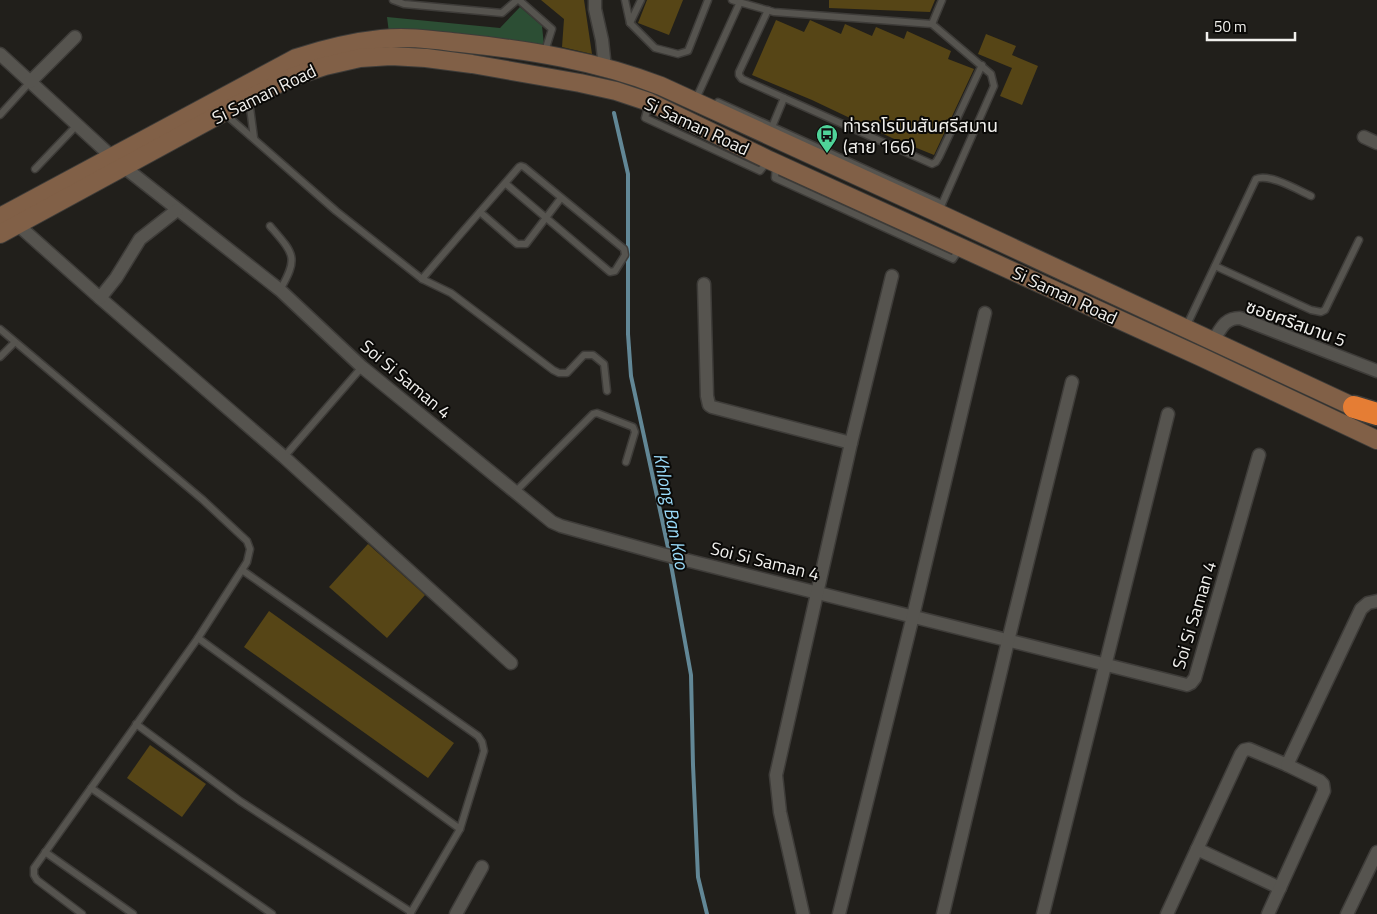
<svg xmlns="http://www.w3.org/2000/svg" width="1377" height="914" font-family="'Titillium Web','Noto Sans Thai',sans-serif">
<style>
.green{fill:#2c4e34}
.lines{fill:none;stroke-linecap:round;stroke-linejoin:round}
.stream{stroke:#628796;stroke-width:4}
.building{fill:#564516}
.service-casing{stroke:#3e3c39;stroke-width:9}
.minor-casing{stroke:#3e3c39;stroke-width:15}
.secondary-casing{stroke:#3e3c39;stroke-width:20}
.motorway-casing{stroke:#3e3c39;stroke-width:25}
.service{stroke:#56544f;stroke-width:6}
.minor{stroke:#56544f;stroke-width:12}
.secondary{stroke:#816047;stroke-width:18}
.motorway{stroke:#e57d34;stroke-width:22}
.labels{text-anchor:middle;dominant-baseline:central;stroke-width:4;stroke-linejoin:round;paint-order:stroke}
.street-label{font-size:18px;fill:#f1f0ed;stroke:#0a0907}
.poi-label{font-size:18px;fill:#f1f0ed;stroke:#0a0907;text-anchor:start}
.water-label{font-size:19px;font-style:italic;fill:#99daf9;stroke:#0a0907}
</style>
<rect width="100%" height="100%" fill="#211f1b"/>
<path class="green" d="M520,7L542,26L544,45L464,34L442,36L389,33L387,17L500,28Z"/>
<g class="lines">
<g class="stream">
<path d="M614,113L628,174V334L631,376L669,552"/>
<path d="M670,559L691,675L693,765L698,877L707,914"/>
</g>
</g>
<g class="building">
<path d="M541,0H584L592,54L562,47L564,19Z"/>
<path d="M647,0H683L669,35L638,23Z"/>
<path d="M829,0H935L930,12L829,8Z"/>
<path d="M776,20L804,32L810,20L841,34L845,24L872,36L876,27L904,39L907,31L951,51L948,59L974,69L934,155L892,138L812,100L752,75Z"/>
<path d="M986,34L1016,46L1012,55L1038,66L1022,105L1000,96L1012,68L978,54Z"/>
<path d="M368,544L425,595L387,638L329,587Z"/>
<path d="M269,611L454,743L428,778L244,647Z"/>
<path d="M150,745L206,784L182,817L127,778Z"/>
</g>
<g class="lines">
<g class="service-casing">
<g id="service">
<path d="M393,0L404,4L502,13L517,0"/>
<path d="M519,0L552,29L544,54"/>
<path d="M625,0L630,23L655,48L678,54L688,51L708,0"/>
<path d="M732,0L774,12L932,24L991,74L994,86L938,213"/>
<path d="M768,10L739,72V75L742,79L932,164L936,162L939,157L982,65"/>
<path d="M630,23L641,0"/>
<path d="M932,24L942,0"/>
<path d="M249,100L254,138"/>
<path d="M695,101L740,2"/>
<path d="M718,102L942,204"/>
<path d="M649,103L645,118L760,171L768,161"/>
<path d="M225,114L336,211L422,279L451,293L553,370L559,373H567L584,355H593L604,364L607,391"/>
<path d="M0,115L30,82"/>
<path d="M772,127L784,98"/>
<path d="M776,164L775,178L953,259L960,248"/>
<path d="M35,169L77,125"/>
<path d="M480,212L517,244H526L561,198"/>
<path d="M270,226C294,254 299,257 280,290"/>
<path d="M1215,266L1311,310L1321,312L1325,310L1359,240"/>
<path d="M422,279C454,241 487,204 519,167L521,166L524,167L624,249L625,255L615,271L610,272L505,183"/>
<path d="M1186,327L1256,179C1269,173 1298,190 1311,196"/>
<path d="M0,329L203,500L247,541L250,549L247,562L198,638L34,868V875L37,880L82,914"/>
<path d="M0,357L15,342"/>
<path d="M284,457L362,367"/>
<path d="M516,491L593,414L597,413L633,427L635,432L626,462"/>
<path d="M198,638L460,829L484,751L482,742L478,736L242,570"/>
<path d="M136,724L240,801L411,912"/>
<path d="M91,788L272,914"/>
<path d="M45,852L133,914"/>
<path d="M410,914L460,829"/>
</g>
</g>
<g class="minor-casing">
<g id="minor">
<path d="M595,0V9L602,40L605,68"/>
<path d="M0,54L111,156"/>
<path d="M30,82L75,37"/>
<path d="M1364,137L1377,143"/>
<path d="M124,167L280,290L362,367L552,522L561,526L662,554L1187,685L1191,683L1195,678L1259,455"/>
<path d="M18,225L100,298L284,457L511,663"/>
<path d="M704,284L707,396L709,405L712,407L851,443"/>
<path d="M100,298L116,278L140,239L177,210"/>
<path d="M1213,341C1221,329 1224,318 1240,318L1377,371"/>
<path d="M1197,849L1280,888"/>
<path d="M456,914L482,867"/>
<path d="M803,914L780,812L776,775L851,443L892,276"/>
<path d="M839,914L913,616L985,313"/>
<path d="M943,914L1008,641L1072,382"/>
<path d="M1043,914L1168,414"/>
<path d="M1167,914L1241,754L1244,750L1249,749L1287,765L1361,609L1368,603L1377,601"/>
<path d="M1268,914L1324,791L1323,784L1320,781L1287,765"/>
<path d="M1347,914L1377,852"/>
</g>
</g>
<g class="secondary-casing">
<g id="secondary">
<path d="M0,217L296,58C324,49 352,42 381,39C408,36 434,40 461,43C528,50 597,61 661,86L938,213L1365,412"/>
<path d="M0,234L248,99L292,77L325,66L360,58L391,56L426,58L472,64L580,83L616,91L649,102L769,160L1201,357L1377,440"/>
</g>
</g>
<g class="motorway-casing">
<path id="motorway" d="M1354,407L1377,414"/>
</g>
<use href="#service" class="service"/>
<use href="#minor" class="minor"/>
<use href="#secondary" class="secondary"/>
<use href="#motorway" class="motorway"/>
</g>
<defs>
<g id="bus-pin" transform="scale(1.125)"><path d="M0 17L-7.5 6A9.5 9.5 0 1 1 7.5 6Z" fill="#4fd399" stroke="#0a0907"/><path d="M-5-6H5V4H4V6H2V4H-2V6H-4V4H-5ZM-3.5-4V0h7V-4ZM-3.5 1.2v1.5H-2V1.2ZM2 1.2v1.5H3.5V1.2Z" fill="#111"/></g>
</defs>
<g fill-rule="evenodd">
<use href="#bus-pin" x="827" y="135"/>
</g>
<g class="labels">
<g class="street-label">
<text transform="translate(264 94) rotate(-26)">Si Saman Road</text>
<text transform="translate(697 126) rotate(25)">Si Saman Road</text>
<text transform="translate(1065 295) rotate(25)">Si Saman Road</text>
<text transform="translate(1296 323) rotate(20)">ซอยศรีสมาน 5</text>
<text transform="translate(406 379) rotate(40)">Soi Si Saman 4</text>
<text transform="translate(765 561) rotate(14)">Soi Si Saman 4</text>
<text transform="translate(1194 615) rotate(-73)">Soi Si Saman 4</text>
</g>
<g class="poi-label">
<text x="843" y="125">ท่ารถโรบินสันศรีสมาน<tspan x="843" dy="21">(สาย 166)</tspan></text>
</g>
<g class="water-label">
<text transform="translate(672 511) rotate(79)">Khlong Ban Kao</text>
</g>
</g>
<path d="M1207 32v8h88v-8" fill="none" stroke="#f1f0ed" stroke-width="2.5"/>
<text x="1214" y="32" font-size="15" fill="#f1f0ed" stroke="#0a0907" stroke-width="4" paint-order="stroke">50 m</text>
</svg>
